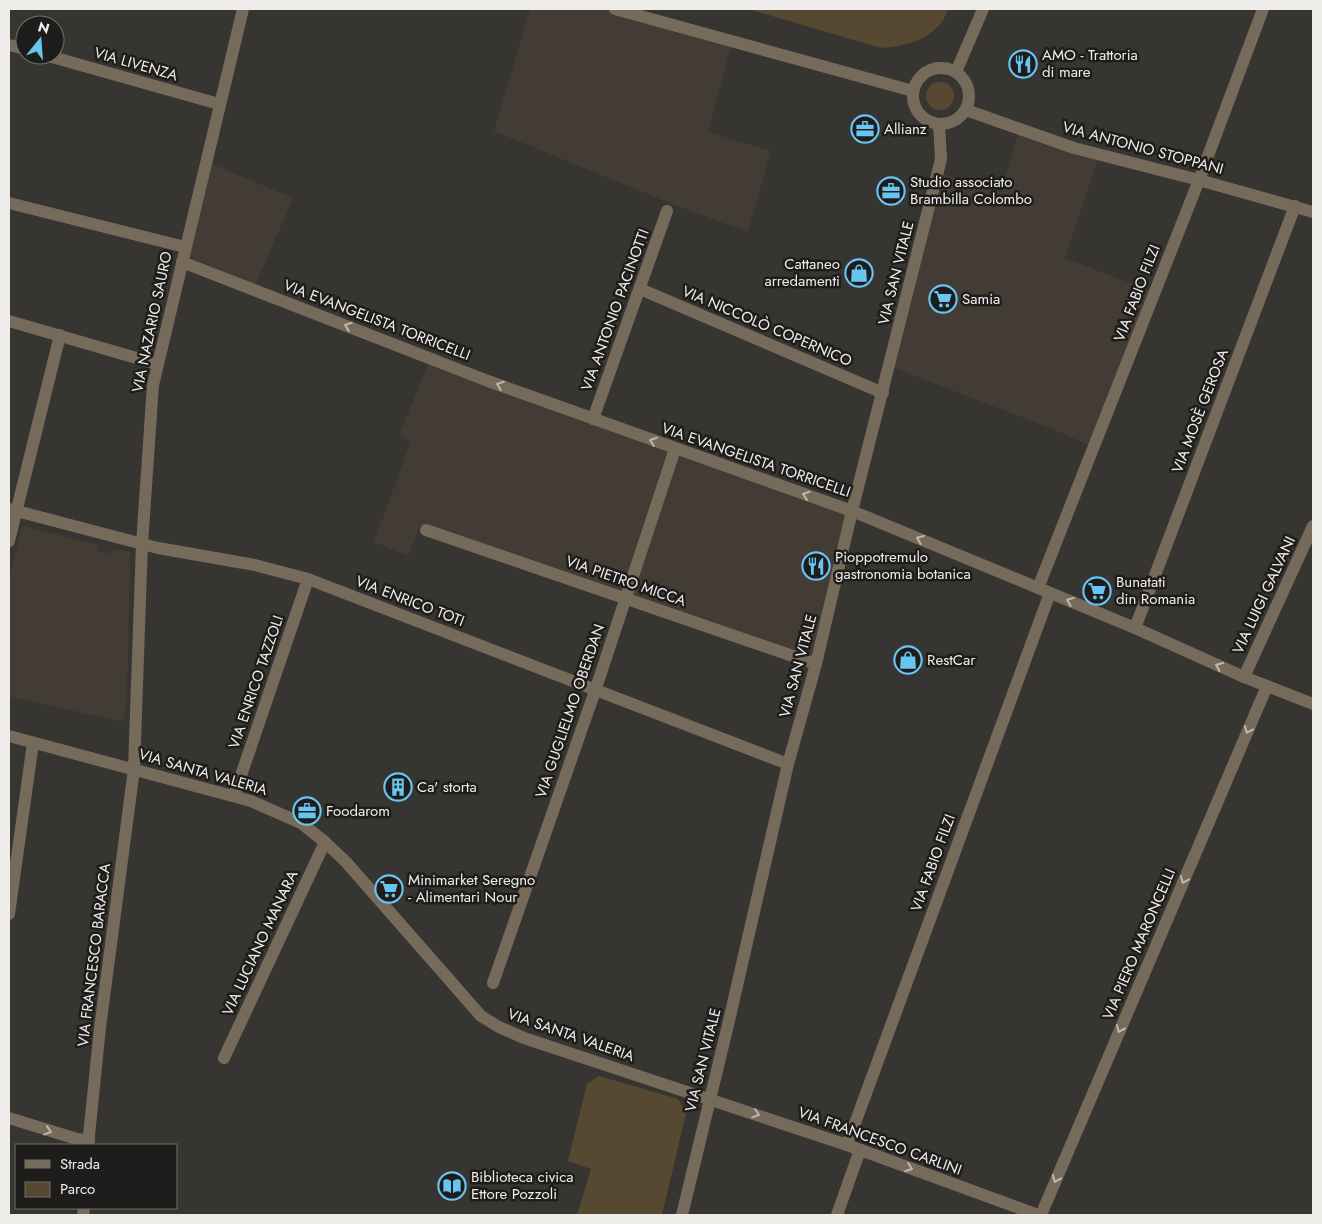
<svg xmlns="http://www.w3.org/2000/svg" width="1322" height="1224" font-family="Jost,sans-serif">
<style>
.built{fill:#423c34}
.green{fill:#574832}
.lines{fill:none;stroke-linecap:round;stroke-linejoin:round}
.minor{stroke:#766b5a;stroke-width:12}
.tertiary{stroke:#766b5a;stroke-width:12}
.oneway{stroke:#beb9b0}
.labels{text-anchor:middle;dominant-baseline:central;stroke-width:5;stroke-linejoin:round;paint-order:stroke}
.poi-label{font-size:15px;fill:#eeedea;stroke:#1e1d1b;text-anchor:start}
.street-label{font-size:15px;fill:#eeedea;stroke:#1e1d1b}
</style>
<rect width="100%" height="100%" fill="#373532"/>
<g class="built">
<path d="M530,9H609L732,43L708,132L771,151L748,232L667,202L494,131Z"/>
<path d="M1019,130L1099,156L1065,258L1151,291L1090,446L1055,430L892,367L940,173L1001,192Z"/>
<path d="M212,164L293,198L252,293L186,269Z"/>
<path d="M429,362L850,513L815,662L420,526L408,556L374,542L411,441L399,435Z"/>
<path d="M22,526L99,545L97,551L107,554L112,549L131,552L130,565L127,697L123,722L44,704L43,705L9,696V578Z"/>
</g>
<g class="green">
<path d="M748,9H948C939,38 908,46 881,48Z"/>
<circle cx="940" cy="96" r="14"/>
<path d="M599,1076L678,1099L686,1113L662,1215H577L591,1169L568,1161L587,1084Z"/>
</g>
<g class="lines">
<g class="minor">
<path d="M9,45L25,49"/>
<path d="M45,55L219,104"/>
<path d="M956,72L983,9"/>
<path d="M9,203L185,247"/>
<path d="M182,262L488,381L852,511L1135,628L1244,677L1313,704"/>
<path d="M640,289L883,393"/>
<path d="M9,321L157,364"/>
<path d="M593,419L667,211"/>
<path d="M9,509L158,548L255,565L308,579L788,764"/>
<path d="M426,530L816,664"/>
<path d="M9,541L60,335"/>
<path d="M1038,588L1199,180L1263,9"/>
<path d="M1135,628L1295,206"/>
<path d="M1244,677L1313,526"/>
<path d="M9,736L251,801L301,823L325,842L346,862L481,1016L499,1027L524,1038L847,1145L1038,1215"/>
<path d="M234,796L308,579"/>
<path d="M9,914L33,743"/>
<path d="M493,983L595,691L675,449"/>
<path d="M224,1058L325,842"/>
<path d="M9,1118L77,1139L89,1141"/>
<path d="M88,1145L100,1028L134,769L142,544L153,385L243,9"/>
<path d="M847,1145L1050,593"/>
<path d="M83,1215L84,1208"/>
<path d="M682,1215L728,1025L788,764L816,664L852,511L941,159L939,124"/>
<path d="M837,1215L860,1150"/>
<path d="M1041,1215L1267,686"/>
</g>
<g class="tertiary">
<path d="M615,9L913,91"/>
<circle cx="941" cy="96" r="28"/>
<path d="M966,110L1074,148L1199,180L1313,212"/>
</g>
</g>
<defs><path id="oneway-chevron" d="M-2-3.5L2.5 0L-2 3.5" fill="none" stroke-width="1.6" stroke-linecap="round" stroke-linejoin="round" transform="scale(1.25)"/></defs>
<g class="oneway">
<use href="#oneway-chevron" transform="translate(348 326) rotate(-159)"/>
<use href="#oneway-chevron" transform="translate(500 385) rotate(-160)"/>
<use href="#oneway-chevron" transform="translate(653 441) rotate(-160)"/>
<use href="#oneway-chevron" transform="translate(806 495) rotate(-161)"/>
<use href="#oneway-chevron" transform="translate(920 539) rotate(-158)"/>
<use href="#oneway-chevron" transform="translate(1070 601) rotate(-158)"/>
<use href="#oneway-chevron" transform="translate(1219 666) rotate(-156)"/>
<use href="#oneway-chevron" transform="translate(1248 730) rotate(113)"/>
<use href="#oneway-chevron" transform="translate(1184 880) rotate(113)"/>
<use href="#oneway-chevron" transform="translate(1120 1029) rotate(113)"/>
<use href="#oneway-chevron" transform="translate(756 1114) rotate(19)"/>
<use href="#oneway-chevron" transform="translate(48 1131) rotate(18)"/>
<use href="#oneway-chevron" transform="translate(909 1168) rotate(20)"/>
<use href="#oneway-chevron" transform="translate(1056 1179) rotate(113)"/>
</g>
<defs>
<g id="restaurant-ring" transform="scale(1.4375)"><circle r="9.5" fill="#1e1d1b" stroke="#68c4f0" stroke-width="1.5"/><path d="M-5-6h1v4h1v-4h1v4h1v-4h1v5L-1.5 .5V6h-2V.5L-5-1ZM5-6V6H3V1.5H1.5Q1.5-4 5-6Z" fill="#68c4f0"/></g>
<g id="office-ring" transform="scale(1.4375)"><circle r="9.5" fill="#1e1d1b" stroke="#68c4f0" stroke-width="1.5"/><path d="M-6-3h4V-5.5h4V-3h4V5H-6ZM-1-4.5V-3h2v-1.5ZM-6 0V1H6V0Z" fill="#68c4f0"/></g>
<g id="shop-ring" transform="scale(1.4375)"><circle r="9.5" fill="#1e1d1b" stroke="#68c4f0" stroke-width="1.5"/><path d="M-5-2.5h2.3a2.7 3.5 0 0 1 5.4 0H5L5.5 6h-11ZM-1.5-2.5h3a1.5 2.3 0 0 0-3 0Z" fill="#68c4f0"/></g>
<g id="supermarket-ring" transform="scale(1.4375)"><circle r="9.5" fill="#1e1d1b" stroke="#68c4f0" stroke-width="1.5"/><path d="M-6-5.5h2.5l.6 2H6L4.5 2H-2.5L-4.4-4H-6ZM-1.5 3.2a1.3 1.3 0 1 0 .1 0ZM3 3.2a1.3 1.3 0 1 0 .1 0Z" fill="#68c4f0"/></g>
<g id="building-ring" transform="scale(1.4375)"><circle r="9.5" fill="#1e1d1b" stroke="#68c4f0" stroke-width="1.5"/><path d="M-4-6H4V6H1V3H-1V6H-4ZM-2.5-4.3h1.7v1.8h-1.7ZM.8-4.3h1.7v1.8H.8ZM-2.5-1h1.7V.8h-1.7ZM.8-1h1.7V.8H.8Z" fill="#68c4f0"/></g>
<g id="library-ring" transform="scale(1.4375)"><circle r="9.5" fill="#1e1d1b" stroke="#68c4f0" stroke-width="1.5"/><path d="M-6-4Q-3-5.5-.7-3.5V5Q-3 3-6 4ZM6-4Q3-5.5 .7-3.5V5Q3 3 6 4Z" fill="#68c4f0"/></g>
</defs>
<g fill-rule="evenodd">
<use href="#restaurant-ring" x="1023" y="64"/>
<use href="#office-ring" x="865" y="129"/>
<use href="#office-ring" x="891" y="191"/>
<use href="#shop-ring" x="859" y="273"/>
<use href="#supermarket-ring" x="943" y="299"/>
<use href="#restaurant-ring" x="816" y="566"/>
<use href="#supermarket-ring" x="1097" y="591"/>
<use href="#shop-ring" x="908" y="660"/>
<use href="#building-ring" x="398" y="787"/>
<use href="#office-ring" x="307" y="811"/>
<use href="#supermarket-ring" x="389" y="889"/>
<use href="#library-ring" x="452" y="1186"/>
</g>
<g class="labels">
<g class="poi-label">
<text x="1042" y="55">AMO - Trattoria<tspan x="1042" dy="17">di mare</tspan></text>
<text x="884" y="129">Allianz</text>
<text x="910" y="182">Studio associato<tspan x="910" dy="17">Brambilla Colombo</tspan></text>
<text x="840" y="264" text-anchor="end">Cattaneo<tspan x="840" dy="17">arredamenti</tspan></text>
<text x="962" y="299">Samia</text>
<text x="835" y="557">Pioppotremulo<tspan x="835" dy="17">gastronomia botanica</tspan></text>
<text x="1116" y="582">Bunatati<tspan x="1116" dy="17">din Romania</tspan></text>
<text x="927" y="660">RestCar</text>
<text x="417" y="787">Ca' storta</text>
<text x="326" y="811">Foodarom</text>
<text x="408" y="880">Minimarket Seregno<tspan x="408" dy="17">- Alimentari Nour</tspan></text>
<text x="471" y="1177">Biblioteca civica<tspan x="471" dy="17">Ettore Pozzoli</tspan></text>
</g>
<g class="street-label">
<text transform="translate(136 64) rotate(16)">VIA LIVENZA</text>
<text transform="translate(1143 148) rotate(15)">VIA ANTONIO STOPPANI</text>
<text transform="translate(896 273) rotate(-76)">VIA SAN VITALE</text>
<text transform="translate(1137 293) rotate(-69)">VIA FABIO FILZI</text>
<text transform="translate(615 310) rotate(-70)">VIA ANTONIO PACINOTTI</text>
<text transform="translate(377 320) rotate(21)">VIA EVANGELISTA TORRICELLI</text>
<text transform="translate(152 322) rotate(-78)">VIA NAZARIO SAURO</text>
<text transform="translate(767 326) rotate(23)">VIA NICCOLÒ COPERNICO</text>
<text transform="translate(1200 411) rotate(-69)">VIA MOSÈ GEROSA</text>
<text transform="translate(756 460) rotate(19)">VIA EVANGELISTA TORRICELLI</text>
<text transform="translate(626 581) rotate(19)">VIA PIETRO MICCA</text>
<text transform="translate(1264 595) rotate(-65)">VIA LUIGI GALVANI</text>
<text transform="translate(410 601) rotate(21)">VIA ENRICO TOTI</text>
<text transform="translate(798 666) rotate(-75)">VIA SAN VITALE</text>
<text transform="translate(256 682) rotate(-71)">VIA ENRICO TAZZOLI</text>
<text transform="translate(570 711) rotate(-71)">VIA GUGLIELMO OBERDAN</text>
<text transform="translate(203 772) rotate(16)">VIA SANTA VALERIA</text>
<text transform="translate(933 863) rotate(-70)">VIA FABIO FILZI</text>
<text transform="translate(260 943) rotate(-65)">VIA LUCIANO MANARA</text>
<text transform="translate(1139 944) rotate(-67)">VIA PIERO MARONCELLI</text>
<text transform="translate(94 955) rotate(-83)">VIA FRANCESCO BARACCA</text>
<text transform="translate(571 1035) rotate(19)">VIA SANTA VALERIA</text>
<text transform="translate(703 1060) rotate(-76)">VIA SAN VITALE</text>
<text transform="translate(880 1141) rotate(20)">VIA FRANCESCO CARLINI</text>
</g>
</g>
<rect width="1322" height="1224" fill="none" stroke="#eeedea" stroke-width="20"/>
<rect x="15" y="1144" width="162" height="65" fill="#1e1d1b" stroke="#71706e"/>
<rect x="25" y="1160" width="25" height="8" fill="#766b5a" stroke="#71706e"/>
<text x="60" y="1169" font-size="15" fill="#eeedea">Strada</text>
<rect x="25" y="1182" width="25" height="15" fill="#574832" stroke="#71706e"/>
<text x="60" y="1194" font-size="15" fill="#eeedea">Parco</text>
<g transform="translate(40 40) rotate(17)"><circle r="24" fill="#1e1d1b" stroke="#71706e"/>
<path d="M0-4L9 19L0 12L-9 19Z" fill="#68c4f0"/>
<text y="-8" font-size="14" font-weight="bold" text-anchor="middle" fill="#eeedea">N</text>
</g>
</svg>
